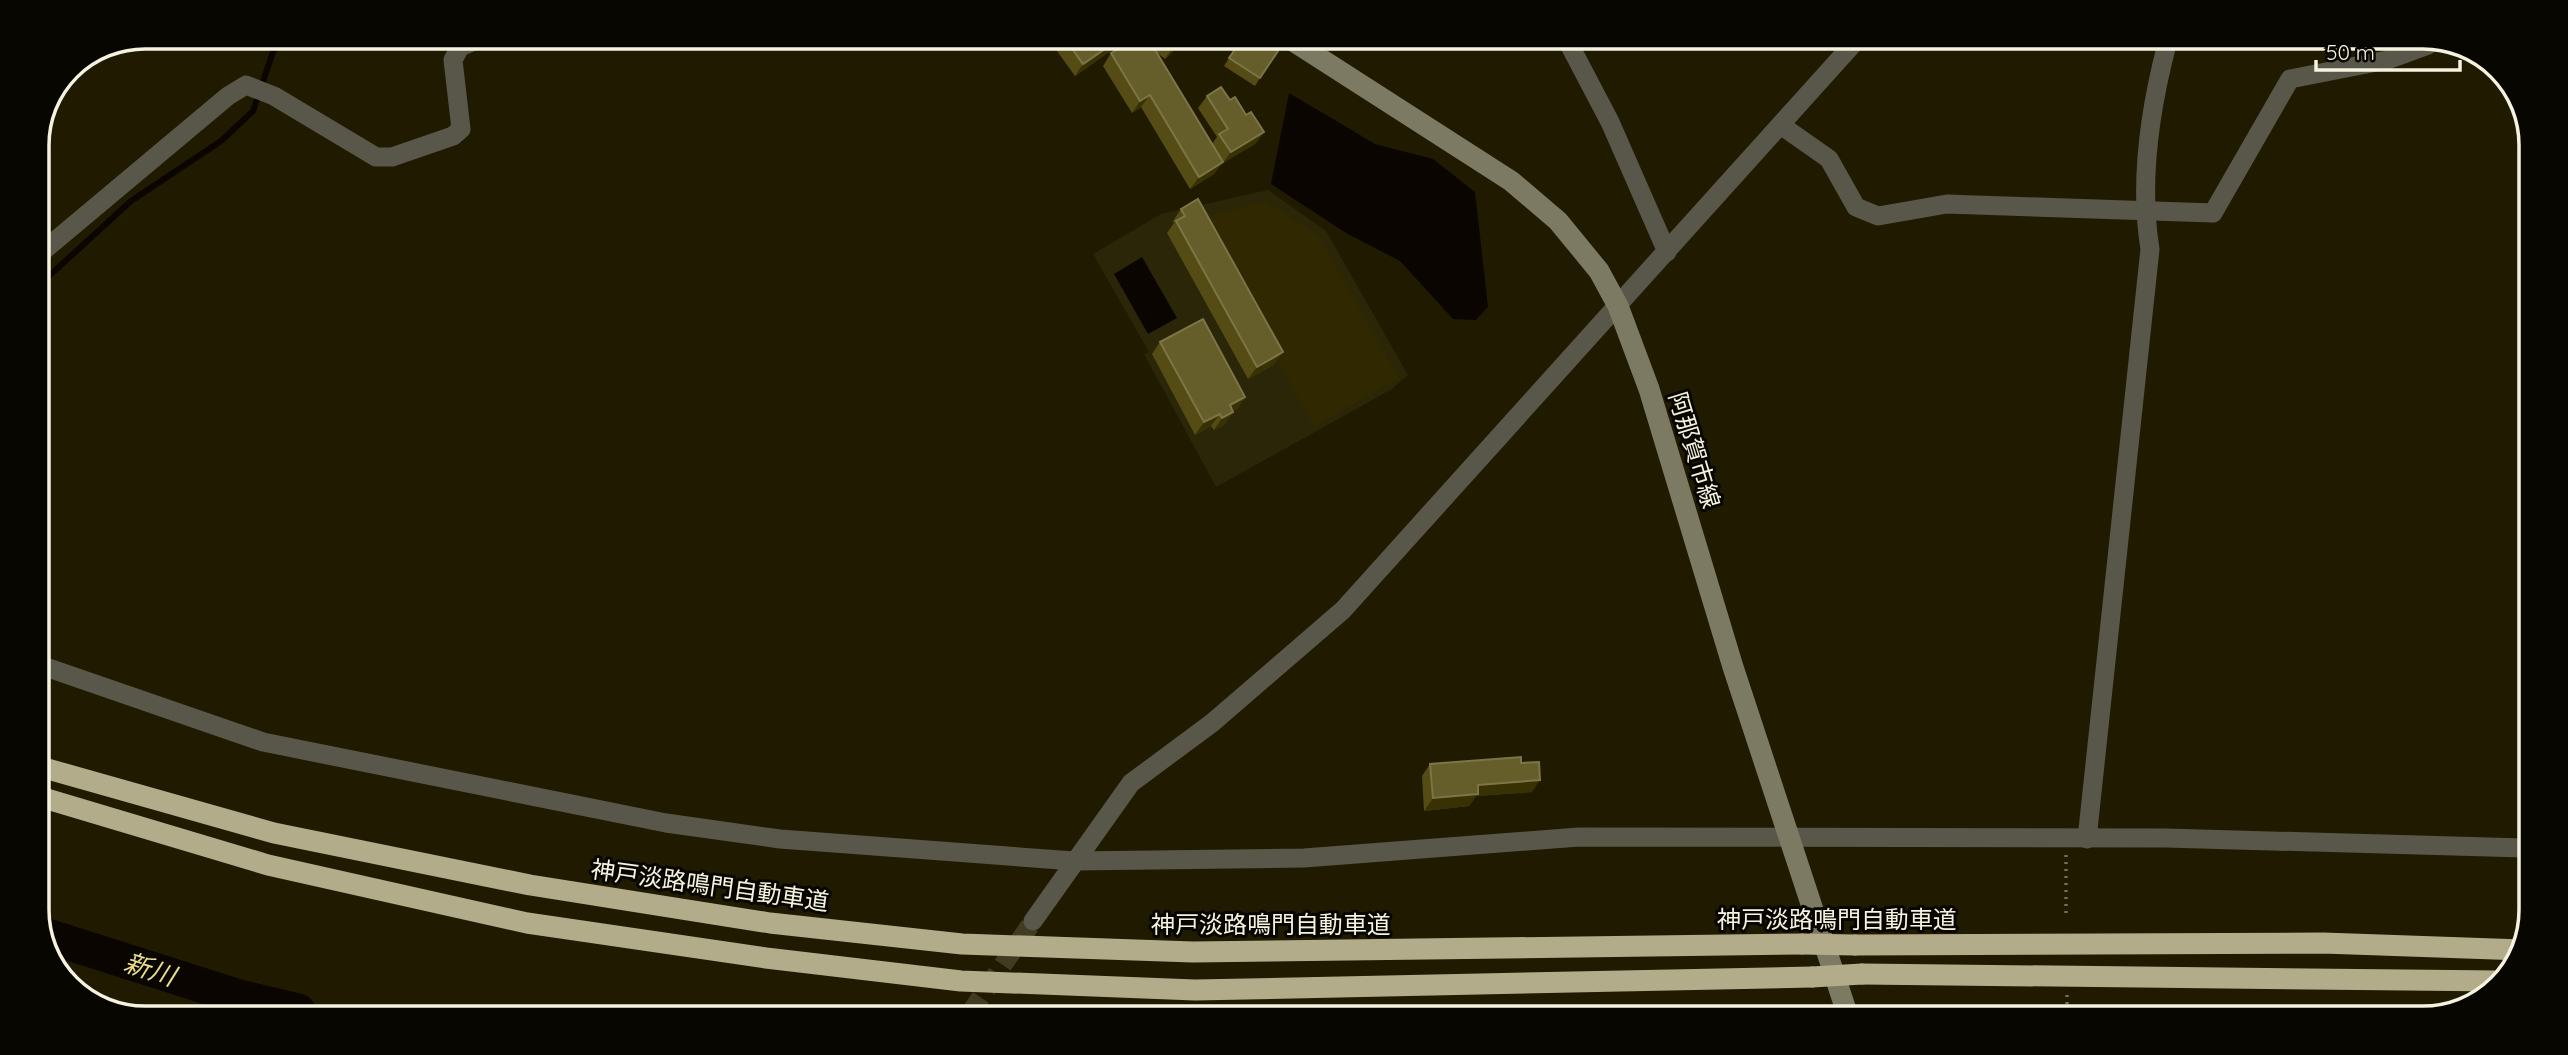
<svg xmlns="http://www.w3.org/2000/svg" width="2568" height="1055" font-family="Quicksand,'Noto Sans JP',sans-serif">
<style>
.built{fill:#2b2608}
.green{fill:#2f2800}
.water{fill:#0a0500}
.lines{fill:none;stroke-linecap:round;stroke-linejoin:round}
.stream{stroke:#0a0500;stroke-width:6}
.river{stroke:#0a0500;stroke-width:35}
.street-tunnel{stroke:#403b22;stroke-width:19;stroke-dasharray:19 10;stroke-linecap:butt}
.path{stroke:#726e57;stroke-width:3.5;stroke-dasharray:2 5;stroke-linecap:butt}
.street{stroke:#59574a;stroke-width:19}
.secondary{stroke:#7d7a64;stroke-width:21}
.highway{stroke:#b2ac8a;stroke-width:21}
.highway-bridge{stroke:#b2ac8a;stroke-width:21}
.wall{fill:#544c14}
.shaded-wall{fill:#383103}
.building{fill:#655d2a;stroke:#7c7547;stroke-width:2}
.labels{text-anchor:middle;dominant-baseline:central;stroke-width:6;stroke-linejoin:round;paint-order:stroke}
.street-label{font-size:24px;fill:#f5f2e0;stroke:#080600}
.water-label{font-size:26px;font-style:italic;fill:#ebdd8c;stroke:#080600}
.rim{fill:none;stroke:#f5f2e0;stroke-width:3.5}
</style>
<rect width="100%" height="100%" fill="#201b00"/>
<path class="built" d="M1268,190L1326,231L1408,375L1392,389L1216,487L1144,354L1149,352L1093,254L1161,214Z"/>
<path class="green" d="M1266,201L1318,234L1399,378L1314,427L1200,218Z"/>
<g class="water">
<path d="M1289,93L1375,144L1433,159L1475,192L1488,307L1476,320L1453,319L1400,261L1346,233L1271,184Z"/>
<path d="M1142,257L1177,318L1148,334L1114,274Z"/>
</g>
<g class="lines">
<path class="stream" d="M37,287L131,201L221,141L253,111L273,52L283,37"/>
<path class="river" d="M44,935L239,997L298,1011"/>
<path class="street-tunnel" d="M970,1013L1033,921"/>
<g class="path">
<path d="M2066,855V914"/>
<path d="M2067,995V1017"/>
</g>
<g class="street">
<path d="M1568,42L1610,122L1667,252"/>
<path d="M1782,126L1829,159L1856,207L1878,216L1947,204L2213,213L2290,79L2387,60L2428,45"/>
<path d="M37,256L228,96L246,85L274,96L376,157H392L453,136L461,129L453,60L460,47L481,38"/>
<path d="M37,664L263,742L666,823L780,839L1074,861L1304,858L1579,837L2166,838L2524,848"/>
<path d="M2087,839L2150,249C2139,182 2150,109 2167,44"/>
<path d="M1033,921L1131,783L1212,723L1343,610L1854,43"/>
</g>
<path class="secondary" d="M1293,41L1511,181L1558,221L1599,271L1618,306L1649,389L1733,667L1848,1016"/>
<g class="highway">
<path d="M37,766L274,833L530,885L770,923L962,944L1193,952L1802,944"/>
<path d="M37,796L268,865L527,923L766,958L961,981L1195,990L1812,977"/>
<path d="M1855,945L2323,943L2523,950"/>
<path d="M1862,974L2499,981"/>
</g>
<g class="highway-bridge">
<path d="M1802,944L1855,945"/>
<path d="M1812,977L1862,974"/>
</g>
</g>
<g class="wall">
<path d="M1049,40H1126L1075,76Z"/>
<path d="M1134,40H1185L1165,59L1155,51L1212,144L1217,137L1198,108L1207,96L1230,100L1264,132L1255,144L1222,163L1214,174L1190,189L1141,107L1132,113L1103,66L1111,53Z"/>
<path d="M1240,41L1260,78L1255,86L1224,66Z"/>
<path d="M1181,209L1275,364L1248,379L1167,233L1174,223L1173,221Z"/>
<path d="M1160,342L1245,397L1237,409L1233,411L1225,424L1214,430L1211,426L1195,435L1152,354Z"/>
<path d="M1521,763L1532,792L1476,796L1469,806L1424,811L1422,776L1430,764Z"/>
</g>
<g class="shaded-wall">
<path d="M1118,40H1126L1075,76L1083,64Z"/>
<path d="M1181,40H1185L1165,59L1173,47Z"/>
<path d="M1150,95L1141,107L1132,113L1140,101Z"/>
<path d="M1264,132L1255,144L1222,164L1231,152Z"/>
<path d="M1223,162L1214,174L1190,189L1199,177Z"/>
<path d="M1283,352L1275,364L1248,379L1257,367Z"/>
<path d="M1245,397L1237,409L1221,417L1230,405Z"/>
<path d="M1233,412L1225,424L1214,430L1222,418Z"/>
<path d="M1220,414L1211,426L1195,435L1204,422Z"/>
<path d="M1540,780L1532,792L1476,796L1469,806L1424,811L1433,798L1478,785Z"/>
</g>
<g class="building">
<path d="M1066,40H1118L1083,64Z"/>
<path d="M1134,40H1149L1223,162L1199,177L1150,95L1140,101L1111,53Z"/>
<path d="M1165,40H1181L1173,47Z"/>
<path d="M1241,41H1262L1278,51L1260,78L1229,58Z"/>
<path d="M1221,87L1230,100L1235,97L1246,115L1251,112L1264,132L1231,152L1219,134L1228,129L1207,96Z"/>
<path d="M1198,199L1283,352L1257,367L1176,221L1185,216L1181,209Z"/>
<path d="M1203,319L1245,397L1230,405L1233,412L1222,418L1220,414L1204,422L1160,342Z"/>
<path d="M1521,757V763L1539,762L1540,780L1478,785V794L1433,798L1430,764Z"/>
</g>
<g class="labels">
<g class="street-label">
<text transform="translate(1695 450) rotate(73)">阿那賀市線</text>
<text transform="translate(710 885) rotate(8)">神戸淡路鳴門自動車道</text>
<text x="1837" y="919">神戸淡路鳴門自動車道</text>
<text x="1271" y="924">神戸淡路鳴門自動車道</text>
</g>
<g class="water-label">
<text transform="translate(150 969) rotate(18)">新川</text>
</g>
</g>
<path d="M0 0H2568V1055H0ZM145 49H2423A96 96 0 0 1 2519 145V910A96 96 0 0 1 2423 1006H145A96 96 0 0 1 49 910V145A96 96 0 0 1 145 49Z" fill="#080600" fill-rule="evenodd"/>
<path class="rim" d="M145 49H2423A96 96 0 0 1 2519 145V910A96 96 0 0 1 2423 1006H145A96 96 0 0 1 49 910V145A96 96 0 0 1 145 49Z"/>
<path d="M2316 60v10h144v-10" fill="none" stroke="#f5f2e0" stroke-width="3.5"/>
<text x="2326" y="60" font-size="21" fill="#f5f2e0" stroke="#080600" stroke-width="5" paint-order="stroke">50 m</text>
</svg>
